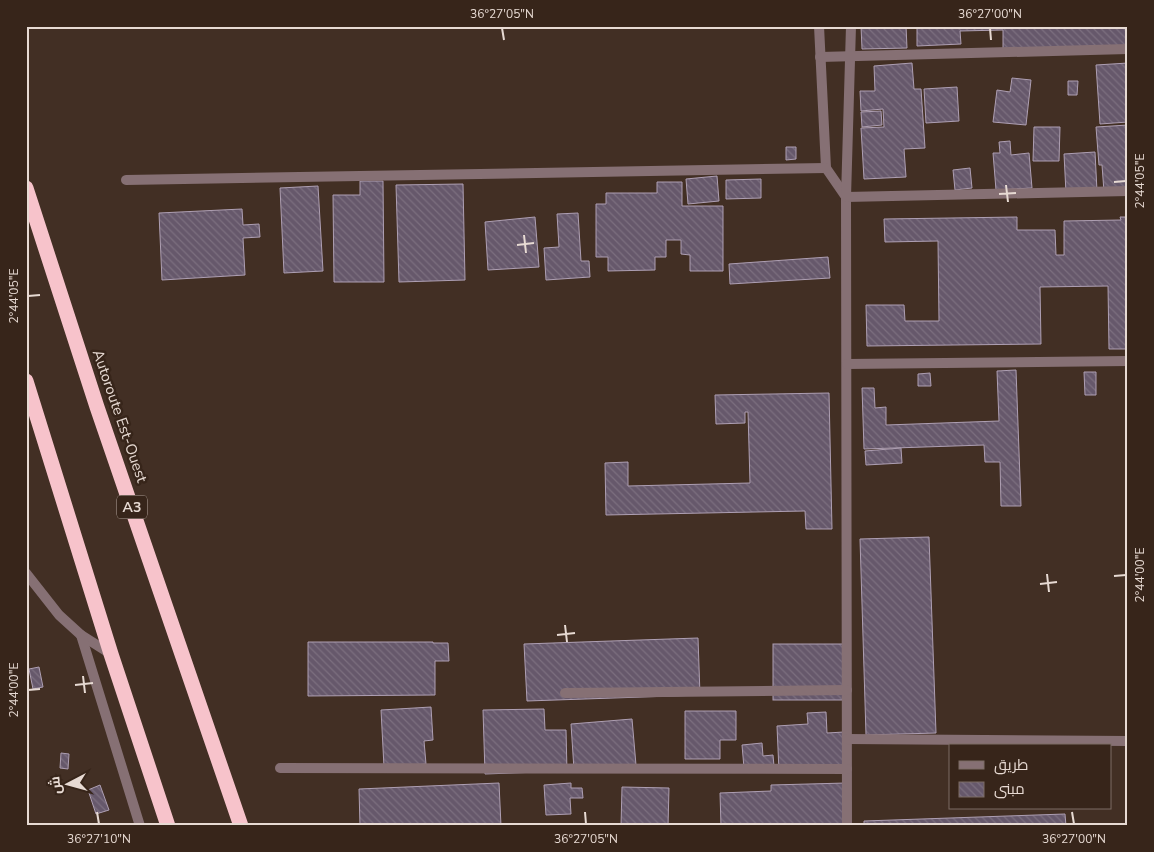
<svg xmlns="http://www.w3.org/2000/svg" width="1154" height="852" font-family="'Nunito Sans',Cairo,sans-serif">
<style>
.building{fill:url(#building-back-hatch);stroke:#ae9fb3}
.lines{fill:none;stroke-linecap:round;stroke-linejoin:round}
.service{stroke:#867074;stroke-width:10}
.minor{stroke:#867074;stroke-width:10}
.motorway{stroke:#f7c3cb;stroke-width:15}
.ticks{fill:none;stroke:#e7dad3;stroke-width:2}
.labels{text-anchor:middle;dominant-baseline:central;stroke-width:5;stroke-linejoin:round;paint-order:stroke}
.shield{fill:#37251a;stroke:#b2a49c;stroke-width:1}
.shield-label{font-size:14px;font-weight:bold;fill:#e7dad3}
.street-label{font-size:15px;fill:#e7dad3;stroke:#37251a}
.neatline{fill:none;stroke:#e7dad3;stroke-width:2}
.ticks-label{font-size:12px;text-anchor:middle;fill:#e7dad3}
</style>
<defs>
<pattern id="building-back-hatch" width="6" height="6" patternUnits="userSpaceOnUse" patternTransform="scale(1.25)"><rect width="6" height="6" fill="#66586b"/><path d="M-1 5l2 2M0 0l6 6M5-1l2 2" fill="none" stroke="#7c6f7f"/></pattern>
</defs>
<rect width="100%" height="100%" fill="#422f24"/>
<g class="building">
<path d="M861,26H906L907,48L862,49Z"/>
<path d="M917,26H1128V46L1003,49V30L960,31L961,44L917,46Z"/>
<path d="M912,63L914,89H921L925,148L904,149L906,177L864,179L861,128L884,127L883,109L861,111L860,91H875L874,66Z"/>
<path d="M1128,63V122L1100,124L1096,65Z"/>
<path d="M1012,78L1031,80L1026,125L993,122L997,90L1010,92Z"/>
<path d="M1068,81H1078L1077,95H1068Z"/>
<path d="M957,87L959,121L926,123L924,89Z"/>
<path d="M881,111L882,125L862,127L861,112Z"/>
<path d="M1128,125V191L1104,192L1102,165H1099L1096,127Z"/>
<path d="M1034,127H1060L1059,161H1033Z"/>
<path d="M1010,141L1011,155L1029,153L1032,188L996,190L993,153H1000L999,142Z"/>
<path d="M786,147H796V159L786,160Z"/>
<path d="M1095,152L1097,191L1066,193L1064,154Z"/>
<path d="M970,168L972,188L955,190L953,170Z"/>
<path d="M717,176L719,201L688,204L686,179Z"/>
<path d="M761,179V198L726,199V180Z"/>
<path d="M360,181H383L384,282H334L333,195H360Z"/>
<path d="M657,182H682V206H723V271H690V255L681,254V240H666V257H655V270L608,271V257H596V204H606V193H657Z"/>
<path d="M463,184L465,280L399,282L396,185Z"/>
<path d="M318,186L323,271L284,273L280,188Z"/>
<path d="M242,209L243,225L259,224L260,237L243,238L245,275L162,280L159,213Z"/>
<path d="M578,213L581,261H589L590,277L546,280L544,248L559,247L557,214Z"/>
<path d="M535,217L539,267L488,270L485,222Z"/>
<path d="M1017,217V230H1055L1056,255H1064V221L1121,220L1120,217H1128V349H1109L1108,286L1040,287L1041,344L867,346L866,305H904L905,321H939L938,241L885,242L884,219Z"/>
<path d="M828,257L830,278L730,284L729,264Z"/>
<path d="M1016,370L1021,506H1001L1000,462H985L984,445L864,449L862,388H874L875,408L886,407V425L999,421L997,371Z"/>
<path d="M1084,372H1096V395H1085Z"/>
<path d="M930,373L931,386H918V374Z"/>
<path d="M829,393L832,529H806L805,511L606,515L605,463L628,462V486L750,483L748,412H745V423L716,424L715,395Z"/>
<path d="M901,448L902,463L866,465L865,451Z"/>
<path d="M929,537L936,733L866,735L860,539Z"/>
<path d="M698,638L700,695L527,701L524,644Z"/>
<path d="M308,642H433V643H448L449,661H435V695L308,696Z"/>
<rect x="773" y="644" width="70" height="56"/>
<path d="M39,667L43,687L33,689L29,669Z"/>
<path d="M431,707L433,740L424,741L426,764L384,767L381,710Z"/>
<path d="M544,709L545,730H566L567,771L485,774L483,710Z"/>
<path d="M685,711H736V740H720V759H685Z"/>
<path d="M826,712L827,733L844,732L846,768L779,771L777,726L808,724L807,713Z"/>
<path d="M632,719L636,765L574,770L571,724Z"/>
<path d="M762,743L763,756L773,755L774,766L744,768L742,745Z"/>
<path d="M61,753L69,754L68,769L60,768Z"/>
<path d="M499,783L501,826H360L359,789Z"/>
<path d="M571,783V788H582L583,798H570L571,814L546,815L544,785Z"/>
<path d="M846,783L848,826H721L720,793L771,791V785Z"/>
<path d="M100,785L109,810L96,814L88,790Z"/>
<path d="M622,787L669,788L668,826H621Z"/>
<path d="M1065,814L1066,826H864V821Z"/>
</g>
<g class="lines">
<path class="service" d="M26,573L59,615L81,635L111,654"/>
<g class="minor">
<path d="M819,26L826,168L846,197L847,826"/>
<path d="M851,26L846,197L1128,191"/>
<path d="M820,57L1128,49"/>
<path d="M126,180L826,168"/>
<path d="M847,364L1128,361"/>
<path d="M81,635L140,826"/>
<path d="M565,693L847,690"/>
<path d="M847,739L1128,741"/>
<path d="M280,768L847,769"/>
</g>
<g class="motorway">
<path d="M26,188L97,407L241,826"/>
<path d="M26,381L111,654L168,826"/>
</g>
</g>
<path class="ticks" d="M502,28L504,40M990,28L991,40M1114,182L1126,181M1006,185L1008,202M999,194L1016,193M524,235L526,253M517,245L534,243M28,296L40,295M1047,574L1049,592M1114,576L1126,575M1040,584L1057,582M565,625L567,642M557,635L575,633M83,676L85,693M75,685L93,683M28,690L40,689M97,812L99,824M585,812L586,824M1072,812L1074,824"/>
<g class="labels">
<rect class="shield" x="117" y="495.5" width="30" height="23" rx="4"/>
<g class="shield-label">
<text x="132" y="507">A3</text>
</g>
<g class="street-label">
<text transform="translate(120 416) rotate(71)">Autoroute Est-Ouest</text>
</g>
</g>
<rect width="1154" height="852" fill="none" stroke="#37251a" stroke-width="55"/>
<rect x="949" y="744" width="162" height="65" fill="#37251a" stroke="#7d6d64"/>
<rect x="959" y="761" width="25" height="8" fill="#867074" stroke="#7d6d64"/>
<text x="994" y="770" font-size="15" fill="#e7dad3">طريق</text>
<rect x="959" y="782" width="25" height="15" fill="url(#building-back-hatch)" stroke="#7d6d64"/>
<text x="994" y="794" font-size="15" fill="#e7dad3">مبنى</text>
<g transform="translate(68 784) rotate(264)" stroke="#37251a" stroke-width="4" paint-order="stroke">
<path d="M0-4L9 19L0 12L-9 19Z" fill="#e7dad3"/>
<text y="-8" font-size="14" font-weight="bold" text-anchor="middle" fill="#e7dad3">ش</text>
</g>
<rect x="28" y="28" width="1098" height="796" class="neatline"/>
<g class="ticks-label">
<text x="502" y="18">36°27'05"N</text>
<text x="990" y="18">36°27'00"N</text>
<text transform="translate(1140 181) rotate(-90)" y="4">2°44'05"E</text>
<text transform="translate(14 296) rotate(-90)" y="4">2°44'05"E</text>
<text transform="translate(1140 575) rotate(-90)" y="4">2°44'00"E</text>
<text transform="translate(14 690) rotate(-90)" y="4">2°44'00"E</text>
<text x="99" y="843">36°27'10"N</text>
<text x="586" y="843">36°27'05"N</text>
<text x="1074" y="843">36°27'00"N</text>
</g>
</svg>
